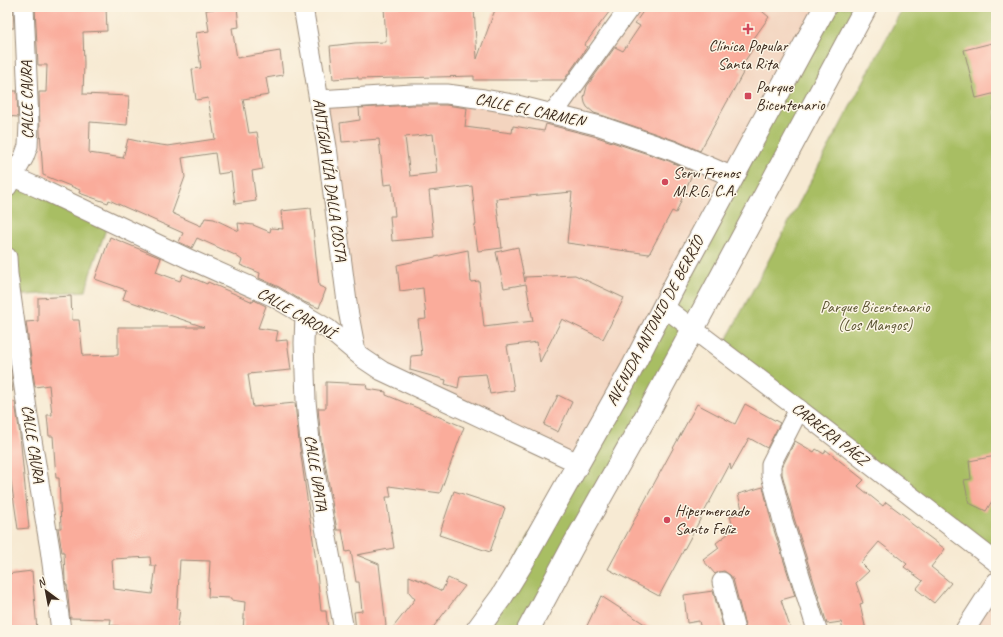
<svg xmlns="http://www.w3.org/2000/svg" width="1003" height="637" font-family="Caveat,sans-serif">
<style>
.built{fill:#f3d4bf}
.green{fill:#a8be63;stroke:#727440}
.building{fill:#faac9b;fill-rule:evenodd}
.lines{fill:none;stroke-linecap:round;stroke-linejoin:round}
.minor-casing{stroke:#998a78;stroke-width:21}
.tertiary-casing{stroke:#998a78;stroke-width:24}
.minor{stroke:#fff;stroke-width:19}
.tertiary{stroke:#fff;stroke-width:22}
.poi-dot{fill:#d1495b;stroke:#fcf5e5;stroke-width:1.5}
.labels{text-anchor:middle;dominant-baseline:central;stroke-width:3;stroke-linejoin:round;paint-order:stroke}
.poi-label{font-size:16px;fill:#3b2a1e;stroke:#fcf5e5;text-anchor:start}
.street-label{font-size:16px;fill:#3b2a1e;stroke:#fcf5e5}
.park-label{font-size:16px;fill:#5c5633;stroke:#fcf5e5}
</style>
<rect width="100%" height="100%" fill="#fcf5e5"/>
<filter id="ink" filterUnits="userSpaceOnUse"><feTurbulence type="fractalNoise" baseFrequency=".025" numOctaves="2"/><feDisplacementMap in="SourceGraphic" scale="8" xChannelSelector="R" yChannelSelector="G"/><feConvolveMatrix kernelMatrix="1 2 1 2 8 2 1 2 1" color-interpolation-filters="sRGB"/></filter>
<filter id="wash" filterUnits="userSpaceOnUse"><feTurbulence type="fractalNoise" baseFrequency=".012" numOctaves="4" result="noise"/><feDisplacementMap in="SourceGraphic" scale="16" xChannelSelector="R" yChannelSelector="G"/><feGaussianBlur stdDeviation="0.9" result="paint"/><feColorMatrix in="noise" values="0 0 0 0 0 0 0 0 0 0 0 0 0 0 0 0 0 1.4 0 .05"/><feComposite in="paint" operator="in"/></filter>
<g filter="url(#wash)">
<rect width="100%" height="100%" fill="#f7ead3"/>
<g class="built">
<path d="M630,7H825L578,463L364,359L319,100L412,94L553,114Z"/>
<path d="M996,582V630H965Z"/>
</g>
<g class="green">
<path d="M825,7H866L528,630H477Z"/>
<path d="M903,7H996V562L721,350Z"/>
<path d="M13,176L109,221L90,274L86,291L12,296L7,257V187Z"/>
</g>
<g id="blocks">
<g class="building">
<path d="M7,7H13L14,28H7Z"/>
<path d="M35,7H106L107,31L83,32L84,64L83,94L129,96L127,125L90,122L89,153L123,158L128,139L147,143L168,146L215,139L208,98L196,100L192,69L201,68L196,33L209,31L206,10L229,7H237L239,27L232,28L237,58L280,51L283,75L266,78L269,95L243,99L249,133L257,132L263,169L252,171L256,201L235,204L231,172L218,174L215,153L182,158L185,177L172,213L201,226L205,218L214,219L239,231L238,223L253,225L270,232L271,228L283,229L281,211L311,208L319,286L326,289L319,308L304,302L279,287L259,278L260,273L240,265L242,260L235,255L197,238L192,248L179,242L183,233L109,200L108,203L79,193L80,190L43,175L40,131L39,92H46L47,65H38Z"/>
<path d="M384,7H474L477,59L496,7H613L584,45L587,47L564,80H474V76L358,79V77L333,79L330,46L355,43L386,42Z"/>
<path d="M646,7H757L769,17L752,41L756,44L739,70L743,73L700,151L677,141L604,116L594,113L587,107L585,103L584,98L587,86L615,47L623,51L640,26L635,23Z"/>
<path d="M996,42V93L976,98L964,50Z"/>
<path d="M7,91H17L18,117L7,116Z"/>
<path d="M412,105H446L467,108L465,127L512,133L513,126L544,131L546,124L597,137L669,161L693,172L676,213L672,211L649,254L567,243L572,192L496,199L502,248L478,251L474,225H476L472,186L429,191L434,237L392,241L390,216H395L392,184L384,185L379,139L342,142L340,123L360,120L359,108ZM433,134L437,173L410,176L405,137Z"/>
<path d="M110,237L161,258L156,272L180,281L183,274L207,284L208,282L253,302L254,300L266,306L258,328L278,331L276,341L287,340L291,370L248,374L253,407L295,403L299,442L315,554L321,611H326L328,630H243L245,602L231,600V598L208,597L210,561L180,560L177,609H180L177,630H147L110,625L111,619L70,618L67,585H66L65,581L64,552H62L58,528H61L59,478H56L53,436H49L47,415H52L49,385L35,387L26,322L38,321V298L71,296L72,320H79L83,356L118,355V327H204L123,299L126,290L95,279ZM150,557L151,566H156L152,594L114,589L112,559Z"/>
<path d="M518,247L525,282V277L575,275L624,298L603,339L562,319L540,362L537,342L507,346L514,390L490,394L486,374L460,376L458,388L445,384L446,380L410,370L411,356L422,355L418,320L426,319L423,288L400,291L397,265L468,250L471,282L479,281L484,327L533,321L526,284L504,288L496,252Z"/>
<path d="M7,346L13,391L7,392Z"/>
<path d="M326,382L366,384L367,389L386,392V395L464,427L440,493L389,486L391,497H386L394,548L357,555L379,564L386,626L356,630L354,612L362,611L359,582H356L351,551L346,552L342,530H337L321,440L318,408H326Z"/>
<path d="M558,395L572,402L558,432L544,425Z"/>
<path d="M15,402L20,435L29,528L18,529L10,474H7V403Z"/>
<path d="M697,404L735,424L745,404L780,423L767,448L749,438L731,470L730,464L659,596L608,569Z"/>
<path d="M795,441L814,452L816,449L824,454L826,450L864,480L858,486L883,506L886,502L909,519L908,521L945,549L931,567L951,583L934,603L916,589L923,581L904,567L907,564L879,542L861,563L869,571L856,583L863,603L860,604L866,630H843L841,622L827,624L794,518L782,474V467Z"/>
<path d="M996,456V503L992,501L986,511L969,503L964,480L971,479L969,461Z"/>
<path d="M763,487L772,524L795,596L781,600L791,630H746L733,579L730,575L724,571L719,572L715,574L703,560L719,548L716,543L729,533L728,530L733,528L730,516L743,513L738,494Z"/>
<path d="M454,491L505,508L490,552L439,535Z"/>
<path d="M32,571L37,630H7V574Z"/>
<path d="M409,576L424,582L442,591L448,578L465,586L431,630H391L415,599L409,592Z"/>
<path d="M713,591L724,630H701L699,621L687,623L684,595Z"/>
<path d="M601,596L654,630H585Z"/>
</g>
</g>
</g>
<g filter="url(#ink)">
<use href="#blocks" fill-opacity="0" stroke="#998a78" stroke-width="1"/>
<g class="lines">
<g class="minor-casing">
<g id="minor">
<path d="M303,7L327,147L348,310L356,352"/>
<path d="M319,100L412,94H447L484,99L513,104L600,126L673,151L733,177"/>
<path d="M553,114L630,7"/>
<path d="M7,174L43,190L189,259L274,297L328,329L364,359L382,371L578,463"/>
<path d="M7,187L24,157L28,146L29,123L24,7"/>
<path d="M7,257L8,274L28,416L50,549L61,630"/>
<path d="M664,307L792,404L996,562"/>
<path d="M305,315L304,343L306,401L310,441L318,489L344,630"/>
<path d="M799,409L771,464V475L783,521L817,630"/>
<path d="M722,582L735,630"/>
<path d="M965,630L996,582"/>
</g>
</g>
<g class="tertiary-casing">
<g id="tertiary">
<path d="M477,630L502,596L521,565L631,370L681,273L825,7"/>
<path d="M528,630L573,546L650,409L866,7"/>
</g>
</g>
<use href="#minor" class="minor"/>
<use href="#tertiary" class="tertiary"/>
</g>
</g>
<g class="poi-dot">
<path d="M746 23h4v4h4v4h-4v4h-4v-4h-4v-4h4z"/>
<rect x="744" y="92" width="8" height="8" rx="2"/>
<circle cx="665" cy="182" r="4"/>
<circle cx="667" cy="520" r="4"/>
</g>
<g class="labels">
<g class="poi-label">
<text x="748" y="46" text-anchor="middle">Clínica Popular<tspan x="748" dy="18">Santa Rita</tspan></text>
<text x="756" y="87">Parque<tspan x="756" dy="18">Bicentenario</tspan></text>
<text x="673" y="173">Serví Frenos<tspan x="673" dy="18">M.R.G, C.A.</tspan></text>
<text x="675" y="511">Hipermercado<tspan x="675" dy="18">Santo Feliz</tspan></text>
</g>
<g class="street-label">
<text transform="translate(27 100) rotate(-91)">CALLE CAURA</text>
<text transform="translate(530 110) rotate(12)">CALLE EL CARMEN</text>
<text transform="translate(330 180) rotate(82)">ANTIGUA VÍA DALLA COSTA</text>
<text transform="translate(296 313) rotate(30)">CALLE CARONÍ</text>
<text transform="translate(655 321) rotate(-62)">AVENIDA ANTONIO DE BERRÍO</text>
<text transform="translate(830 434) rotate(38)">CARRERA PÁEZ</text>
<text transform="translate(33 444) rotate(81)">CALLE CAURA</text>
<text transform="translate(316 473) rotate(81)">CALLE UPATA</text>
</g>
<g class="park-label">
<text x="875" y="307">Parque Bicentenario<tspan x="875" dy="18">(Los Mangos)</tspan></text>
</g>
</g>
<rect width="1003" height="637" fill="none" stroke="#fcf5e5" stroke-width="24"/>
<g transform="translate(46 591) rotate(328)" stroke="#fcf5e5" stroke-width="3" paint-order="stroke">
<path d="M0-3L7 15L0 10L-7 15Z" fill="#3b2a1e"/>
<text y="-6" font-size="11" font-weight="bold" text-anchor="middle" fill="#3b2a1e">N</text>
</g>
</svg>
